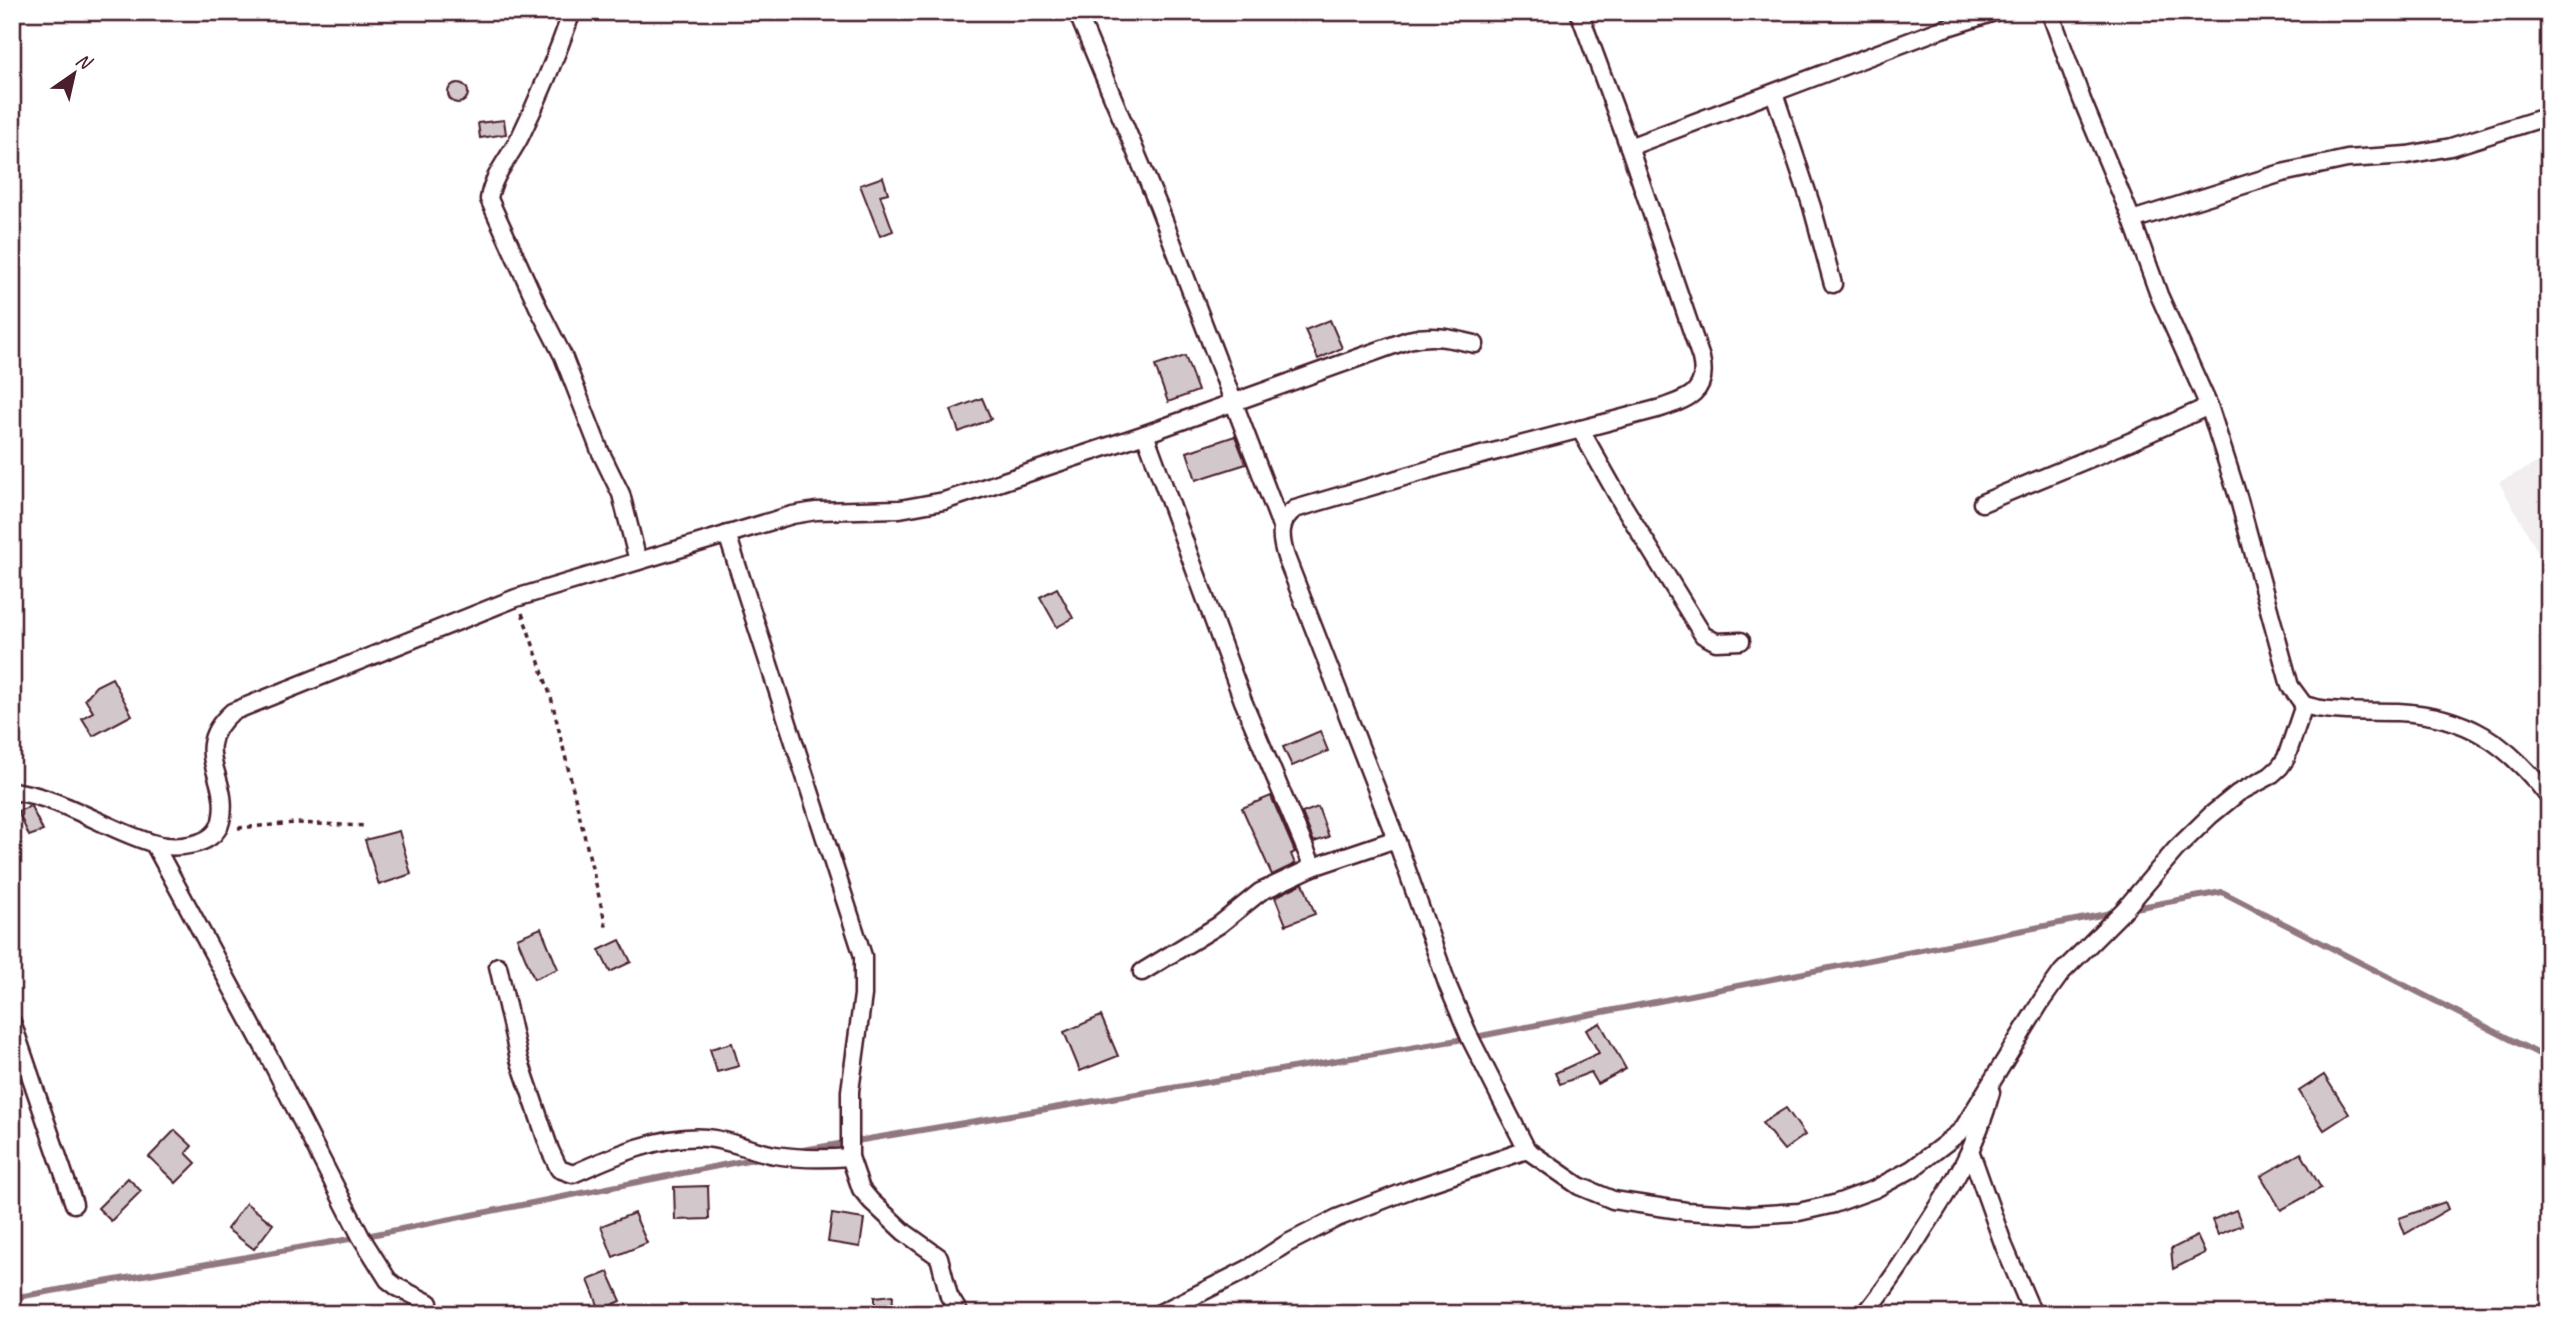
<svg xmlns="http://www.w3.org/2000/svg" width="2561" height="1326" font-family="Caveat,sans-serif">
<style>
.built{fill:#f2eeef}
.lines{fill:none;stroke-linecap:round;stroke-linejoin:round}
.stream{stroke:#91787e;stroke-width:6}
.building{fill:#d2c7cb;stroke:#4a1f2b;stroke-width:2}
.minor-casing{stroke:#4a1f2b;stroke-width:21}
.path{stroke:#4a1f2b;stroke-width:3.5;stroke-dasharray:5 5;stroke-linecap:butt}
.minor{stroke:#fff;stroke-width:16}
</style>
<rect width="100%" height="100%" fill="#fff"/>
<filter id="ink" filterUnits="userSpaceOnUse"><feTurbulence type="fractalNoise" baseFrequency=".0143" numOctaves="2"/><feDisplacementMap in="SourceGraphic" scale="14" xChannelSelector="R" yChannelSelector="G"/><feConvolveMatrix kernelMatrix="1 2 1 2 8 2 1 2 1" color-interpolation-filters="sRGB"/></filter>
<g filter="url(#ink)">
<path class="built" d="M2549,457V572L2499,482Z"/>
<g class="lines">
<g class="stream">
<path d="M2130,909L2222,892L2549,1059"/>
<path d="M797,1151L1470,1038L2116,912"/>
<path d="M12,1298L361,1237L763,1157"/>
</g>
</g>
<g class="building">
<circle cx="458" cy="93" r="10"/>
<path d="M504,120L506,134L480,138L478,123Z"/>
<path d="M883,177L888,193L880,195L893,231L880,236L860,185Z"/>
<path d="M1330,320L1342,348L1318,359L1305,330Z"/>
<path d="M1185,356L1198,391L1168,402L1155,366Z"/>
<path d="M982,398L991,419L959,432L951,410Z"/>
<path d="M1235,436L1246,464L1196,480L1187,452Z"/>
<path d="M1057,588L1073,618L1057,627L1040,597Z"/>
<path d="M112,678L132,715L93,736L82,718L93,712L85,699L96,686Z"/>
<path d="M1320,731L1328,751L1292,766L1283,747Z"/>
<path d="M1271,796L1295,852L1291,854L1295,864L1272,875L1242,808Z"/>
<path d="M31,806L43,831L29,836L18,811Z"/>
<path d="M1318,807L1329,837L1314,842L1302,813Z"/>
<path d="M399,831L411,874L379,885L365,840Z"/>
<path d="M1303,883L1315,914L1286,925L1275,897Z"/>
<path d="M541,928L558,969L534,979L517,938Z"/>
<path d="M620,940L631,962L610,972L599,950Z"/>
<path d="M1101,1016L1118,1056L1080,1071L1064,1032Z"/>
<path d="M1600,1023L1626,1069L1598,1084L1591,1072L1560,1084L1555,1073L1599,1053L1586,1030Z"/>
<path d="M732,1043L739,1066L717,1072L710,1049Z"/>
<path d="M2324,1075L2349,1114L2324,1130L2299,1091Z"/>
<path d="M1786,1108L1805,1135L1784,1150L1762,1123Z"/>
<path d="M175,1130L192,1146L186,1153L196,1163L176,1183L149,1157Z"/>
<path d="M2301,1153L2321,1188L2281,1210L2261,1176Z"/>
<path d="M128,1178L141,1191L111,1221L98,1208Z"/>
<path d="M708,1186L709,1219L675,1220L674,1187Z"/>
<path d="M2445,1202L2448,1209L2405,1234L2399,1218Z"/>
<path d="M246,1203L273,1224L254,1249L227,1229Z"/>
<path d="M2236,1210L2242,1225L2218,1235L2212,1220Z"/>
<path d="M634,1213L647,1243L613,1257L601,1226Z"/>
<path d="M832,1214L864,1219L860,1247L828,1242Z"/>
<path d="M2197,1236L2205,1253L2173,1269L2171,1249Z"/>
<path d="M608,1272L621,1301L600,1310L588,1280Z"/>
<path d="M893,1295L892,1314H875V1297Z"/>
</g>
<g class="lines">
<g class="minor-casing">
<g id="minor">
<path d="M572,12C557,54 540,96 520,137C510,157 492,176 489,199L539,309L563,356L600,451L621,494L638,561"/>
<path d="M1077,12L1158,205L1281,526"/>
<path d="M1579,12L1629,147L1701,358C1709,392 1688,399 1661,408L1455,462L1295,509C1278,521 1280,538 1286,557L1396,839L1448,986L1470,1038L1527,1150L1579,1186L1613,1200L1686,1211L1751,1215L1799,1212L1834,1204L1875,1189L1912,1169L1946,1143L1962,1130L2042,1000L2062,972L2124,910L2176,849L2211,815L2238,793L2270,776L2280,767L2286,758L2304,705"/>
<path d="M2050,12L2082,100L2132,220L2159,295L2209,406L2239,500L2290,686L2304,705L2316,708C2343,713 2371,711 2398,712C2467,715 2508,744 2549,797"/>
<path d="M1774,93L1812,207L1833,284"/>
<path d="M1629,147L1942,29L1995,12"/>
<path d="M2132,220L2282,173L2347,159L2407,155L2451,147L2549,116"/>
<path d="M1580,429L1623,505L1703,635L1716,642L1741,641"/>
<path d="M1145,434L1243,701L1313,867"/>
<path d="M1982,503L2132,441L2209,406"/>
<path d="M727,534L863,956V995L850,1091V1157L861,1189L871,1201L904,1232L939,1257L949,1296L960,1314"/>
<path d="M12,791C62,797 105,829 152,843C174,850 215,847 221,821C232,777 187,752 232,712L516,598L792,515L816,511L900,509L944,501L1145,434L1408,340C1432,334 1450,338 1475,344"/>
<path d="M154,844L268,1055L361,1237L388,1280L397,1287L429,1303"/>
<path d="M498,966L519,1059L550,1150L559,1169L573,1174C613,1156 662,1134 707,1138C730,1140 752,1151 775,1155C800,1159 824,1159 850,1157"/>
<path d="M1142,972L1219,925L1260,892L1313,867L1396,839"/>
<path d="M12,1022L74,1204"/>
<path d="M1971,1153L2004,1246L2033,1314"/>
<path d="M1158,1314L1248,1269L1286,1244L1337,1218L1412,1189L1527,1150"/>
<path d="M1865,1314C1887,1287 1906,1258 1924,1229C1954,1183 1977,1146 1991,1092"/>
</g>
</g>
<g class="path">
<path d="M522,613L551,697L607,930"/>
<path d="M238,828L295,823L367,826"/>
</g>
<use href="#minor" class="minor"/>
</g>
</g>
<rect width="2561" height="1326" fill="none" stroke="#fff" stroke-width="42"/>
<rect x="21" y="21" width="2519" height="1284" fill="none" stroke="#4a1f2b" stroke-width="2.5" filter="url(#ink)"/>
<g transform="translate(74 74) rotate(34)" stroke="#ffffff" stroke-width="5" paint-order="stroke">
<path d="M0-5L12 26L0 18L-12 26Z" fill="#4a1f2b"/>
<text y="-10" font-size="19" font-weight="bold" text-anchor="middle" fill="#4a1f2b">N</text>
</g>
</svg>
